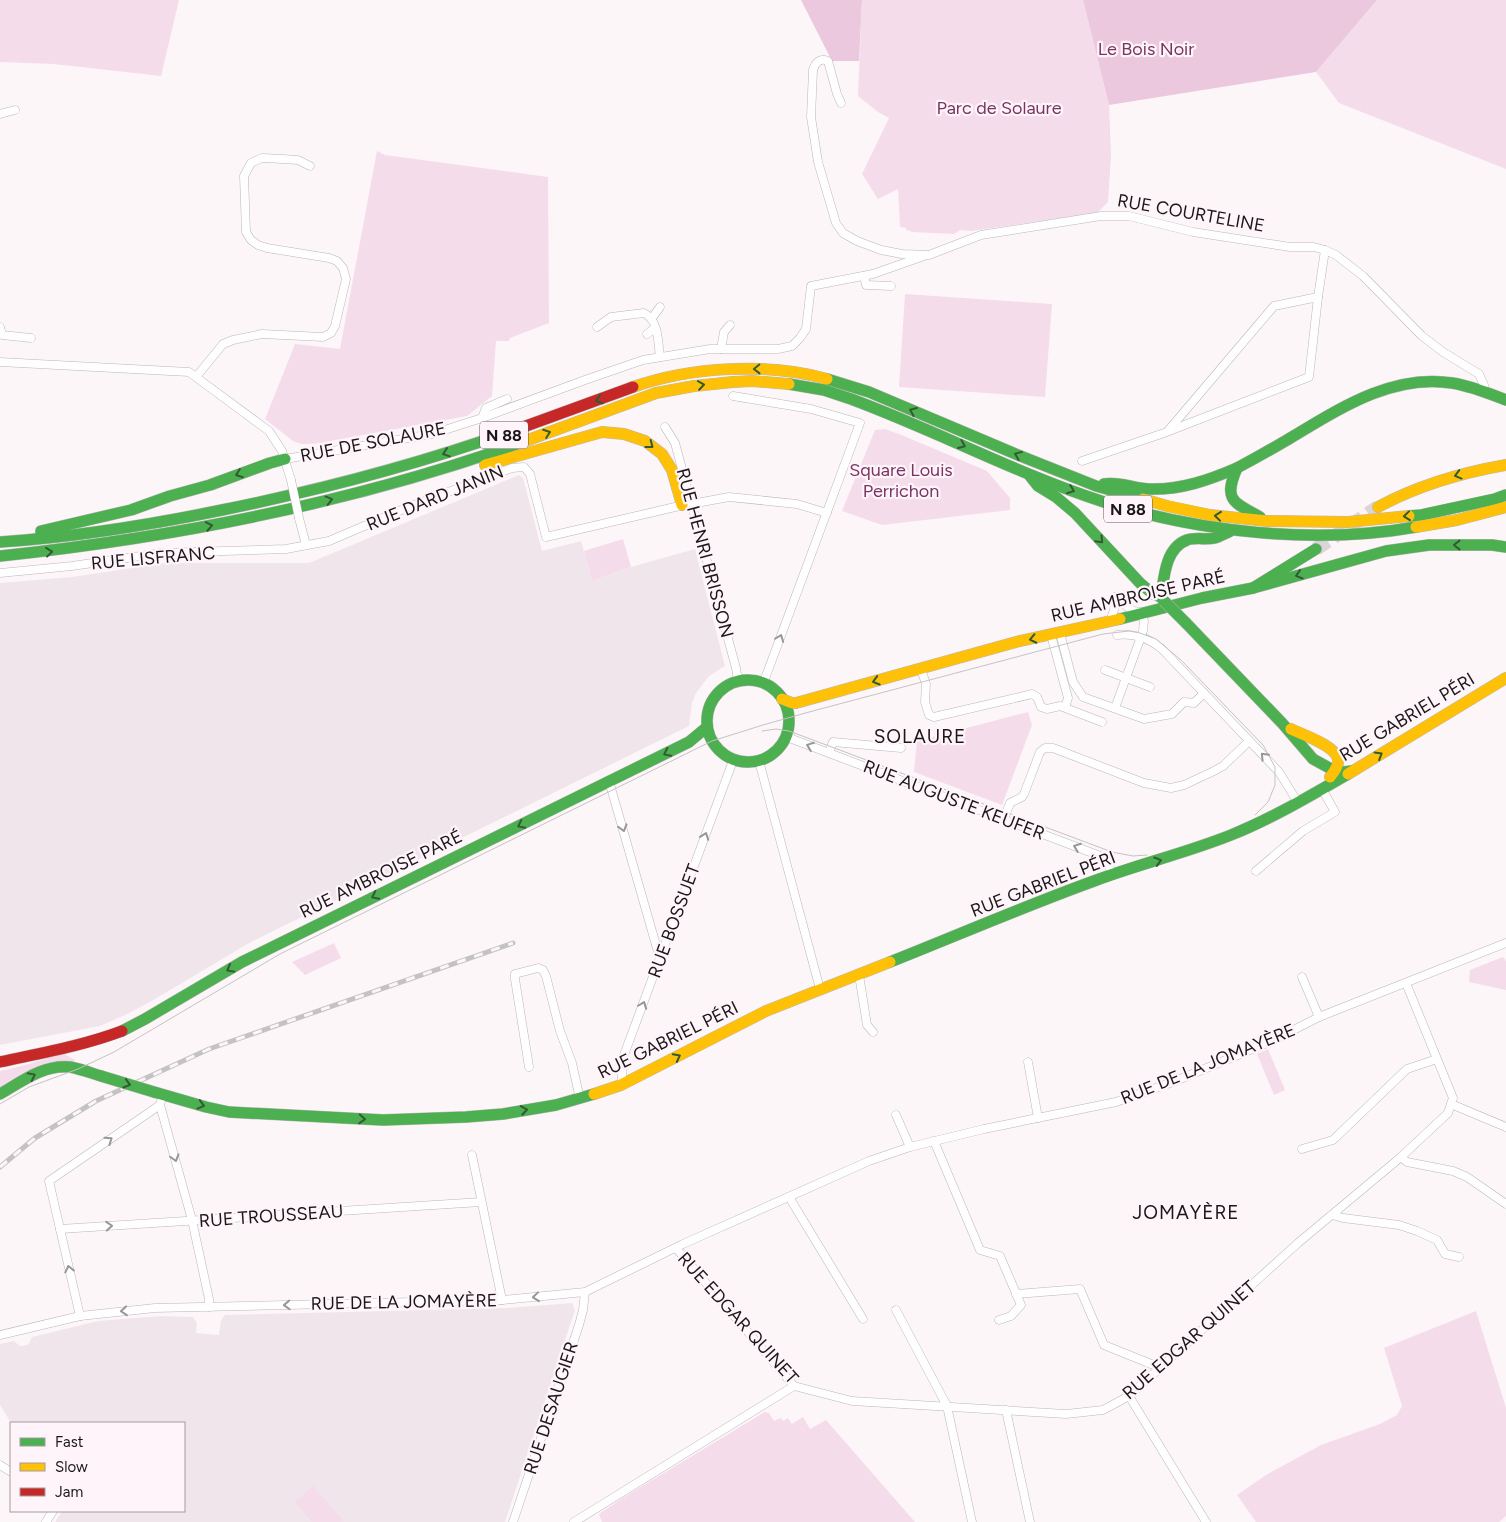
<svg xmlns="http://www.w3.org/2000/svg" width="1506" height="1522" font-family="Figtree,sans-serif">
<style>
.built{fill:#f1e5ec}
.green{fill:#f4dcea}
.forest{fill:#ebc8dd}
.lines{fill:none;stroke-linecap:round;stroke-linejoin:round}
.highway-tunnel{stroke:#dad5d7;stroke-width:14;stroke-dasharray:14 7;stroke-linecap:butt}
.street-casing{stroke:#bbb7b9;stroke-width:9}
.fast-casing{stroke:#bbb7b9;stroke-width:12}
.slow-casing{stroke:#bbb7b9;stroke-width:12}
.jam-casing{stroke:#bbb7b9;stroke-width:12}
.street{stroke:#fffefe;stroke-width:8}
.fast{stroke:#4caf50;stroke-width:11}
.slow{stroke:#ffc107;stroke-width:11}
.jam{stroke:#c62828;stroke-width:11}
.tram{stroke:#c4c3c3;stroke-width:1}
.rail-casing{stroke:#c4c3c3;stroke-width:5}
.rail{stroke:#fef4fa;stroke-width:3;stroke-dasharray:9;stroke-linecap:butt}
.street-bridge-casing{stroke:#bbb7b9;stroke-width:9;stroke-linecap:butt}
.fast-bridge-casing{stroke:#bbb7b9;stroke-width:12;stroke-linecap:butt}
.street-bridge{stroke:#fffefe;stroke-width:8}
.fast-bridge{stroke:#4caf50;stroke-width:11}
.oneway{stroke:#315b32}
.oneway2{stroke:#989697}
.labels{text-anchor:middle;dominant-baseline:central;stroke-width:4.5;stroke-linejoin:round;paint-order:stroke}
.shield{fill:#fef4fa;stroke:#5f595c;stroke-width:1}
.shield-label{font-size:16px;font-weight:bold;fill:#1b1719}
.park-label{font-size:18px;fill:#793562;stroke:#fef4fa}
.street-label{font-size:18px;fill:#1b1719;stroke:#fef4fa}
.neighbourhood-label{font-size:19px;letter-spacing:1px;fill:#1b1719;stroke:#fef4fa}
</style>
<rect width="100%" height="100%" fill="#fcf6f9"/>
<g class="built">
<path d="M519,475L523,478L542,551L581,541L592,581L631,567L695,549L725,666L709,676L696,693L692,703L689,726L251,942L150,1002L123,1016L100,1026L0,1045V583L72,577L165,563H309Z"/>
<path d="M572,1303L575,1310L505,1522H55L62,1511H184V1423H11L0,1405V1344L14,1341L20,1346H23L29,1344L32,1337L98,1321L160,1316L193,1317L197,1323L196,1333L219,1335L221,1320L225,1315L508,1308Z"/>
</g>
<g class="green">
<path d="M0,0H179L161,76L54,64L0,62Z"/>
<path d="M862,0H1083L1109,105L1111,155L1108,202L1097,213L971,231L960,230L954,234L911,232V231L906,230V228L900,227L898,189L878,199L862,174L889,118L878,112L858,96Z"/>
<path d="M1377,0H1506V169L1339,103L1316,72Z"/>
<path d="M377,151L385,155L548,177L549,323L510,338L509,341H496L492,396L467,416L314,444H301L293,441L265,419L295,344L340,349Z"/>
<path d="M905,294L1052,304L1045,397L899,387Z"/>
<path d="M885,429L899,434L987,471L1010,498V510L882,525L842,511L875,430Z"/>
<path d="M623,539L631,567L592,581L584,551Z"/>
<path d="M1028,712L1032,725L1002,805L914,772L917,741Z"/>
<path d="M334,943L341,958L305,975L292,962Z"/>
<path d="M1503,957L1506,961V990L1469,982L1470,970Z"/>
<path d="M1268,1049L1285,1090L1274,1095L1257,1054Z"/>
<path d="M64,1054L75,1060L74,1062C44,1063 25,1071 0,1087V1071C22,1067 42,1059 64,1054Z"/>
<path d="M1476,1311L1506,1408V1516L1499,1522H1256L1237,1495L1266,1475L1321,1445L1380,1424L1397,1415L1402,1406L1384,1348Z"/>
<path d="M765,1412L769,1413L774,1421L781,1418L783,1421L788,1418L792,1424L803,1417L810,1429L826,1420L915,1522H602L599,1514L621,1499Z"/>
<path d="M313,1486L344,1522H312L295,1502Z"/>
</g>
<g class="forest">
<path d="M801,0H862L859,61H832Z"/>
<path d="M1083,0H1377L1316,72L1109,105Z"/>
</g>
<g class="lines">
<path class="highway-tunnel" d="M1316,549L1378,507"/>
<g class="street-casing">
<g id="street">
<path d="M841,103L837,94L828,61C820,57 815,63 813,70L811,117L818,162L836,223L843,233L857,241L881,250L902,254L929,255L981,235L1101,216H1129L1193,232L1290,247H1314L1325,250L1336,255L1363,276L1422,336L1443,352L1479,374L1484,385L1483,390"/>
<path d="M0,114L15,110"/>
<path d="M864,276L866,285L891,286"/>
<path d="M652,318L660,307"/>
<path d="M0,327L2,335L31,338"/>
<path d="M597,327L611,317L644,313C659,320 658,343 660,357"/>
<path d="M647,334L655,328"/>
<path d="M721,349L724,332L730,325"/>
<path d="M0,362L189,372L269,431L282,451L291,480"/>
<path d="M196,377L223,344L233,340L262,334L323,337L331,333L335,326L346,279L343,268L337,261L329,258L267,248L258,245L251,240L246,232L244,176L251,163L262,158L283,159L298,160L310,166"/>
<path d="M733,396L811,409L860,423L763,684"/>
<path d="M482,418L486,408L507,399"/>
<path d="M665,427L675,443L736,668L738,681"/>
<path d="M1169,431L1309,377L1318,297"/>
<path d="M285,459L432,434L482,418L585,380L643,360L710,349H778L792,346L800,338L806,329L811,286L873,274L924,256"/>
<path d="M1082,461L1167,432L1274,306L1318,297L1325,250"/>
<path d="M299,518L306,545"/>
<path d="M0,573L72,566L161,553L286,549L329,541L406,508L512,468L524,467L530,474L546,537L675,507L729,497L797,504L827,513"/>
<path d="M1110,621L1114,610L1115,597"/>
<path d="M1060,633L1073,682L1083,697L1144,719L1172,714L1184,702L1194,703L1204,693"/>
<path d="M1051,635L1068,698L1065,707"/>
<path d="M1117,635C1134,633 1148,638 1161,648L1279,772L1297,801"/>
<path d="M921,669L926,684L925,702L929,715L934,717L1032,694L1037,697L1041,707L1047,709L1060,706L1102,722"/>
<path d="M1105,670L1150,687"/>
<path d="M1115,708L1143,631L1144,621L1142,612L1133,611L1115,597"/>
<path d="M789,734L792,739L1103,857L1107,860L1112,874"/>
<path d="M829,753L833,742L901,748"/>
<path d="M759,761L820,989"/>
<path d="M609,781L660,959"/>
<path d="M1004,819L1010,803L1022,797L1024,794L1040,752L1045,748H1053L1144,783L1171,788L1184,785L1214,771L1223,766L1245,745"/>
<path d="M1256,871L1303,831L1335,812L1322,789"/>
<path d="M859,975L867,1025L873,1032"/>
<path d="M1302,977L1319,1017"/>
<path d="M1028,1062L1038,1118"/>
<path d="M529,1067L515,979V974L538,968L543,970L546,976L560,1031L572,1063L580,1099"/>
<path d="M621,1085L624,1055L734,758"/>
<path d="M161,1101L160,1105L192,1220L209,1299V1307"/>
<path d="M1451,1104L1506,1127"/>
<path d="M896,1115L910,1147"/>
<path d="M934,1141L980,1250L1000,1256L1021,1305L1011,1316L999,1320"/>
<path d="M1302,1149L1333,1140L1407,1069L1437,1059"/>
<path d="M472,1155L502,1300"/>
<path d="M1401,1157L1407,1162L1453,1171L1467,1177L1506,1204"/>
<path d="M789,1197L863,1319"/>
<path d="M1332,1215L1343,1218L1399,1225L1417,1231L1437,1240L1445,1254L1459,1257"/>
<path d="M60,1229L481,1202"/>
<path d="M676,1248L794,1386L852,1401L1066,1414L1103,1410L1129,1396L1298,1243L1401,1157L1448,1113L1453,1098L1406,983"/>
<path d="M1016,1294L1080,1289L1104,1345L1161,1368"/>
<path d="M896,1310L947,1406L972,1522"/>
<path d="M80,1316L49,1181L160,1105"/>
<path d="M0,1335L80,1316L155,1308L502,1300L585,1292L683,1244L869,1161L910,1147L984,1129L1116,1102L1173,1082L1274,1040L1319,1017L1506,943"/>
<path d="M1129,1396L1206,1522"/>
<path d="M1006,1410L1030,1522"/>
<path d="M0,1465L11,1472"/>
<path d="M46,1522L53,1511"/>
<path d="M513,1522L579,1325L583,1310L585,1292"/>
<path d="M574,1522L794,1386"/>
</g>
</g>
<g class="fast-casing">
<g id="fast">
<path d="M827,379L869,392L1018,455L1096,486L1143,499"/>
<path d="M789,384L824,390L851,399C935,430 1015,473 1101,501C1198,532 1315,545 1416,527"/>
<path d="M1237,468C1254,459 1270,450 1287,440C1336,411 1391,373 1452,383C1471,386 1488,393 1506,400"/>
<path d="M1237,468C1223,500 1233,502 1260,517"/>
<path d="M1030,476L1038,486L1056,497L1075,513L1140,583L1153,594L1161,597L1164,601"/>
<path d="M1104,484C1120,481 1134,489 1150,489C1181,490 1209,480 1237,468"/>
<path d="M1409,516L1421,515L1495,499L1506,495"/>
<path d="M41,534V531L131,510L170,496L210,485L270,463L285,459"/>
<path d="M0,542C75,537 149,525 222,510C325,489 427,462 526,426"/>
<path d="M0,556C177,537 352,503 520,443"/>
<path d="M1253,588L1316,549"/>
<path d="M1161,597C1164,578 1165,548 1187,540C1196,537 1206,540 1215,538C1219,537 1224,534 1229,532"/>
<path d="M1120,619L1202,598L1253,588L1386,551L1429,545H1492L1506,547"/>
<path d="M1186,623L1282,723L1313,759L1333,770L1344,772L1351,771"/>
<circle cx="748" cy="721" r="41"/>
<path d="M890,962C958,935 1025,906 1094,881C1139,864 1186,853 1231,835C1271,819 1310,796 1348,774"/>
<path d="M122,1031L145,1019L242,962L689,742L707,727"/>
<path d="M154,1092L206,1107L229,1112L383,1120L466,1117L503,1114L556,1105L594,1094"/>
<path d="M0,1094C21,1082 44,1064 70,1067C81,1069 91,1073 101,1076"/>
</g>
</g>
<g class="slow-casing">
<g id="slow">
<path d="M633,387C690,367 768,362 827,379"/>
<path d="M520,443L656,393L694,386L733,382L752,381L789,384"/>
<path d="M485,465L602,432L624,434L645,441L662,454L672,470L682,505"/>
<path d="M1143,499L1167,506L1210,515L1267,521L1348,522L1409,516"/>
<path d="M1378,507C1419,485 1460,473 1506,465"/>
<path d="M1416,527L1457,520L1506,507"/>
<path d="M782,699L792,703H796L1016,642L1120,619"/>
<path d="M1291,729C1303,735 1335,745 1338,759C1339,766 1334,772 1330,777"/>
<path d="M1348,774L1506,678"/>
<path d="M594,1094L621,1085L766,1011L890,962"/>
</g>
</g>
<g class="jam-casing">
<g id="jam">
<path d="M526,426L633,387"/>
<path d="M0,1062C41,1053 82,1046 122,1031"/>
</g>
</g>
<use href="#street" class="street"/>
<use href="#fast" class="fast"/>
<use href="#slow" class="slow"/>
<use href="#jam" class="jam"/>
<g class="tram">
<path d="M762,731L776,729L789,731L1112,852L1133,856L1147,855"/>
<path d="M0,1104L29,1087L78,1069L114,1052L280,954L712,741L763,725L809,712L1103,634L1129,631L1140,633L1156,639L1181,660L1263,745L1275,767V785L1268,802L1255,815"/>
</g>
<g class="rail-casing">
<path id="rail" d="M0,1167L35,1138L96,1101L209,1049L513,943"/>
</g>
<use href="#rail" class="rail"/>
<g class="street-bridge-casing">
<path id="street-bridge" d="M291,480L299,518"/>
</g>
<g class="fast-bridge-casing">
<g id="fast-bridge">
<path d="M1164,601L1186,623"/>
<path d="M101,1076L154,1092"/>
</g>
</g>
<use href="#street-bridge" class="street-bridge"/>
<use href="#fast-bridge" class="fast-bridge"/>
</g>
<defs><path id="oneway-chevron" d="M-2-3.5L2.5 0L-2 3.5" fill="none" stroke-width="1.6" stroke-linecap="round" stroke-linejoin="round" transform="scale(1.25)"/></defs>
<g class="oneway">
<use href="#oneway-chevron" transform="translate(757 369) rotate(179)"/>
<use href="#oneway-chevron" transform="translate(701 385) rotate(-8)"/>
<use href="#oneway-chevron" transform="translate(599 400) rotate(160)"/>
<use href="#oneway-chevron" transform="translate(913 411) rotate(-157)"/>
<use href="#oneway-chevron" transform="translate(547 433) rotate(-20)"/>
<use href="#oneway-chevron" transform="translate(650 445) rotate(37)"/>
<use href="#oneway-chevron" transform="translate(962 445) rotate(23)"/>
<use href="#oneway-chevron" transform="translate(446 453) rotate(162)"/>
<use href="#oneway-chevron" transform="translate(1018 455) rotate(-158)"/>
<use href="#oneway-chevron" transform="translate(239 474) rotate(160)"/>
<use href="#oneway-chevron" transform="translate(1458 475) rotate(165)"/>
<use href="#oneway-chevron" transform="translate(1071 490) rotate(21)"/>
<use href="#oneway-chevron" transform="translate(329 500) rotate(-15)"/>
<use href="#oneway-chevron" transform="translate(1218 516) rotate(-174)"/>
<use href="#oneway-chevron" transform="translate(1407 516) rotate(174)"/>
<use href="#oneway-chevron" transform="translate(209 526) rotate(-11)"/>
<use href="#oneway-chevron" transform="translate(1100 540) rotate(47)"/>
<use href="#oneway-chevron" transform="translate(1457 545) rotate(180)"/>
<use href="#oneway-chevron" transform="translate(49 552) rotate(-6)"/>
<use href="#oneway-chevron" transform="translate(1299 575) rotate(163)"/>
<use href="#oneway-chevron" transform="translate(1033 639) rotate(168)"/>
<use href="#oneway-chevron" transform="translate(876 681) rotate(164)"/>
<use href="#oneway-chevron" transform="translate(667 753) rotate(154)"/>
<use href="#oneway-chevron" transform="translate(1379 755) rotate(-31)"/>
<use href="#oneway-chevron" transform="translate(521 825) rotate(154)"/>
<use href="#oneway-chevron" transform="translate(1158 861) rotate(-17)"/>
<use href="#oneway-chevron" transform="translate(375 896) rotate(154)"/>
<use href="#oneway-chevron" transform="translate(230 969) rotate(151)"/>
<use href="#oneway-chevron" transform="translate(677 1057) rotate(-27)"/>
<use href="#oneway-chevron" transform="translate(32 1076) rotate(-26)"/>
<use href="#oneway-chevron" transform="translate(127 1084) rotate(17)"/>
<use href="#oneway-chevron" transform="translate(201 1105) rotate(15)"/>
<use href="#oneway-chevron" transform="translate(524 1110) rotate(-9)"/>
<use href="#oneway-chevron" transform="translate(362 1119) rotate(3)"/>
</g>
<g class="oneway2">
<use href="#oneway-chevron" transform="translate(780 638) rotate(-69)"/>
<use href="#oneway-chevron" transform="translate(810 746) rotate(-159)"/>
<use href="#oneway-chevron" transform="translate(1264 756) rotate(-134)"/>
<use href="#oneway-chevron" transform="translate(623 828) rotate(74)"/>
<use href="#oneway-chevron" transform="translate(705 836) rotate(-70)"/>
<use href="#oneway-chevron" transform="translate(1077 847) rotate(-159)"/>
<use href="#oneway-chevron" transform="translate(643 1005) rotate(-69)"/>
<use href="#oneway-chevron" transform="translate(109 1140) rotate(-34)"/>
<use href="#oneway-chevron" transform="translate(175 1158) rotate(74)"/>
<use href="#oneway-chevron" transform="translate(109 1226) rotate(-4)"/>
<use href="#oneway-chevron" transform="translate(69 1269) rotate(-103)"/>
<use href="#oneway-chevron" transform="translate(536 1297) rotate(174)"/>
<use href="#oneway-chevron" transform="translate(287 1305) rotate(178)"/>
<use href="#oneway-chevron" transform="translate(124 1311) rotate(175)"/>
</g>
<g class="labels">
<g class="shield">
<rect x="480" y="421.5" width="48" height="27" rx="4"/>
<rect x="1104" y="495.5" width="48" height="27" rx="4"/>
</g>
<g class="shield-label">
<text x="504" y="435">N 88</text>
<text x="1128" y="509">N 88</text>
</g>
<g class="park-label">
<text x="1146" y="49">Le Bois Noir</text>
<text x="999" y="108">Parc de Solaure</text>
<text x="901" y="470">Square Louis<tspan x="901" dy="21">Perrichon</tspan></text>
</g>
<g class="street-label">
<text transform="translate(1191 213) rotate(10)">RUE COURTELINE</text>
<text transform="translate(373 442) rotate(-11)">RUE DE SOLAURE</text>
<text transform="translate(435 498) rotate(-22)">RUE DARD JANIN</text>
<text transform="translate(705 553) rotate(75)">RUE HENRI BRISSON</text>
<text transform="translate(153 558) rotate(-5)">RUE LISFRANC</text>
<text transform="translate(1138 596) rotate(-13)">RUE AMBROISE PARÉ</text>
<text transform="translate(1407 717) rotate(-31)">RUE GABRIEL PÉRI</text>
<text transform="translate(954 800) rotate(21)">RUE AUGUSTE KEUFER</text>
<text transform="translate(381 874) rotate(-26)">RUE AMBROISE PARÉ</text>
<text transform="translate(1043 884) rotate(-21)">RUE GABRIEL PÉRI</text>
<text transform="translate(674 921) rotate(-70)">RUE BOSSUET</text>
<text transform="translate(668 1040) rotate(-26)">RUE GABRIEL PÉRI</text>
<text transform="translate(1208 1064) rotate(-22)">RUE DE LA JOMAYÈRE</text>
<text transform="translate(271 1216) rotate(-4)">RUE TROUSSEAU</text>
<text transform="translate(404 1302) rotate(-1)">RUE DE LA JOMAYÈRE</text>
<text transform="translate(738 1318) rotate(48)">RUE EDGAR QUINET</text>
<text transform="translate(1189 1340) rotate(-41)">RUE EDGAR QUINET</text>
<text transform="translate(551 1408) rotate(-72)">RUE DESAUGIER</text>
</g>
<g class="neighbourhood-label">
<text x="920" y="736">SOLAURE</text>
<text x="1186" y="1212">JOMAYÈRE</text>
</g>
</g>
<rect x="10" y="1422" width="175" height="90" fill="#fef4fa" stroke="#a39ca0"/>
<rect x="20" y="1438" width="25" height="8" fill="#4caf50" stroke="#a39ca0"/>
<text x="55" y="1447" font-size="15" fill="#1b1719">Fast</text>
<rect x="20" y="1463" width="25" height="8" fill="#ffc107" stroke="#a39ca0"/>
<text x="55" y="1472" font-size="15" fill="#1b1719">Slow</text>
<rect x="20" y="1488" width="25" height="8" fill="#c62828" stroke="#a39ca0"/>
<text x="55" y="1497" font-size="15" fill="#1b1719">Jam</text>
</svg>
